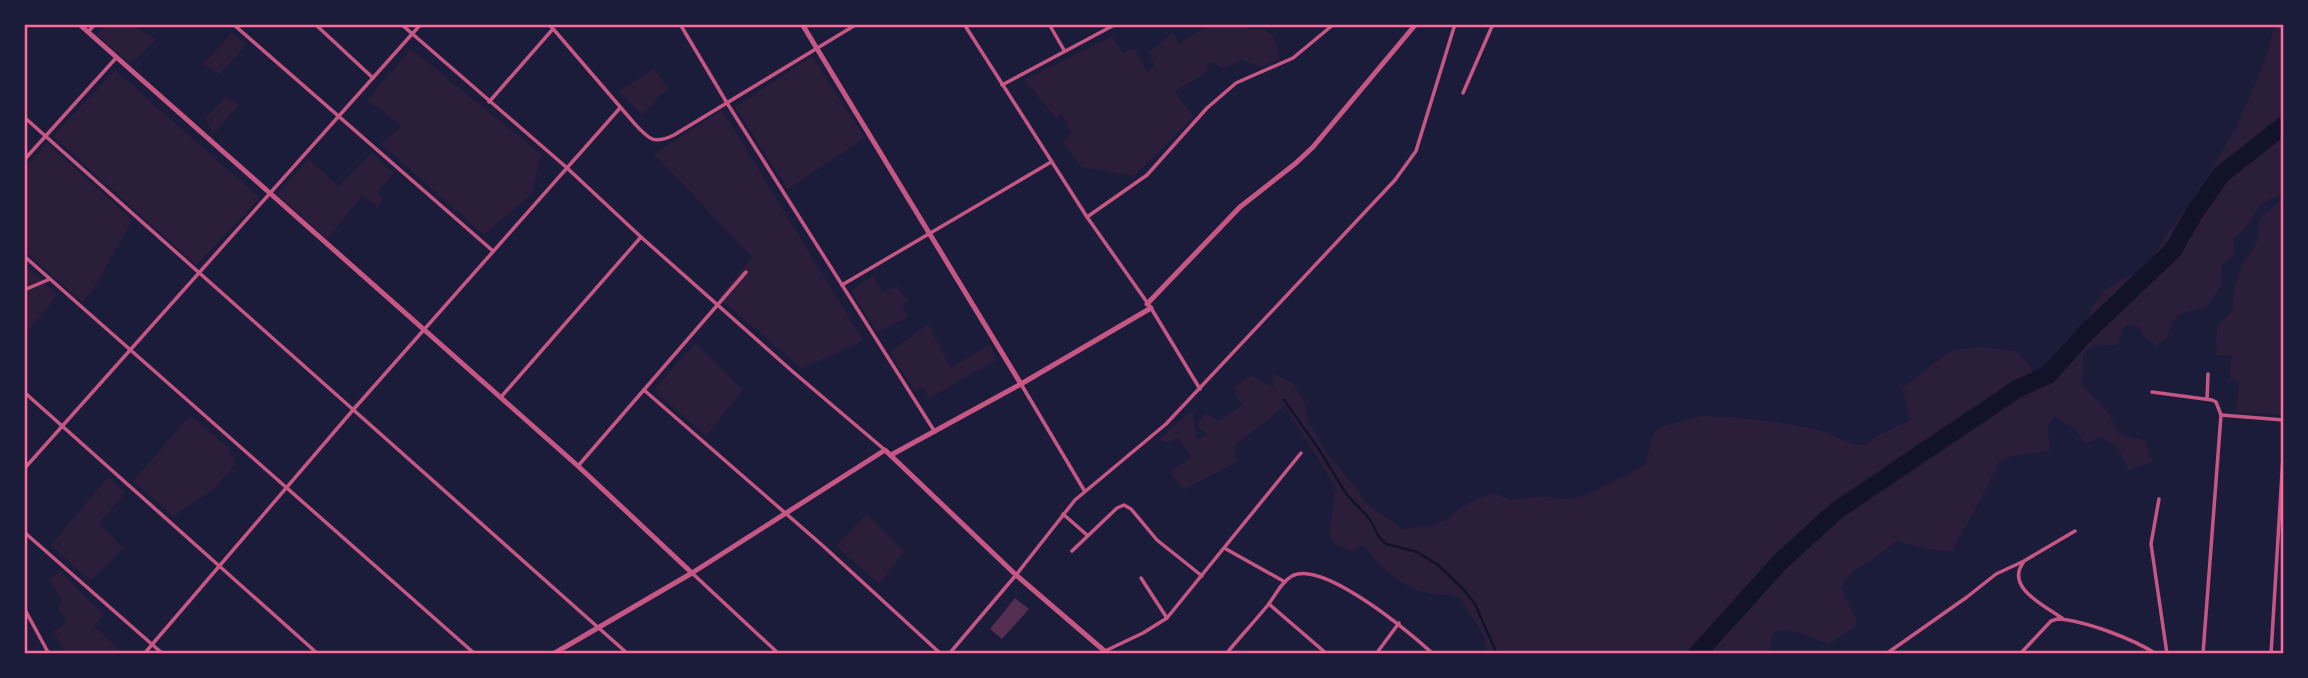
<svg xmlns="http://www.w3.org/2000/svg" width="2308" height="678" font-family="Overpass,sans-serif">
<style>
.green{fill:#2a1e3b}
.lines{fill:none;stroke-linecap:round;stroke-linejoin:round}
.stream{stroke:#12122b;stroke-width:2.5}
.river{stroke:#12122b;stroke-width:18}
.building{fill:#542f53}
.minor{stroke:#c65784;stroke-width:3.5}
.tertiary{stroke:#c65784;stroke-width:5}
.neatline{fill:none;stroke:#ff6b9d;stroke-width:2.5}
</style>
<rect width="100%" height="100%" fill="#1b1b3a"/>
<g class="green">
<path d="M106,24L141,25L138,28L156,39L131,64L97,35Z"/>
<path d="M2275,24L2283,25V196C2250,199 2257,224 2234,239L2235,252L2222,265L2221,286L2207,307L2181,313L2171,323L2168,336L2157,346L2144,336L2139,327L2126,325L2116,345L2093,346L2083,354L2084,376L2081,385C2097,399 2111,412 2118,433L2145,441L2153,462L2129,470L2116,446L2101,437L2085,444L2076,430L2054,416L2048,427L2050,451L2012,456L1999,462C1986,493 1967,522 1952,552L1928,549L1896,541L1874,559L1852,572L1841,587L1856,619L1855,627L1829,644L1797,632L1774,631L1769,653H1487L1484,636L1459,597C1446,594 1432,595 1420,591C1396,583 1378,564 1363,545L1351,551L1336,545L1329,534L1336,488L1285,406L1235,445L1236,462L1184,490L1170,472L1192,456L1177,438L1168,443L1159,439L1193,410L1196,439L1207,435L1197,425L1206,413L1219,421L1242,405L1233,388L1251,375L1273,387L1272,374L1292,382L1304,400L1308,421L1330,457L1355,486L1365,502L1402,529L1431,526L1447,520L1460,508L1478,498L1493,493L1511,500L1543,496L1564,499L1582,497L1645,465L1654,432L1664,426L1701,416L1730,417L1777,422L1815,429L1828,433L1855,445L1868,444L1877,436L1910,420L1902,388L1952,350L1980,347L2017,351L2035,374L2059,357L2068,339L2087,322L2091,308L2105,290L2124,278L2143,272L2169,231L2201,189L2238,124L2264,63Z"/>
<path d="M1208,25H1244L1251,30L1264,29L1273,36L1280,59L1261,67L1242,60L1223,69L1215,63H1209L1203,75L1175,91L1194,117L1134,176L1081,167L1063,142L1072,133L1061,113L1057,119L1024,80L1112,36L1123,53L1134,48L1147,71L1155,66L1148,53L1173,32L1179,44Z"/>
<path d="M232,33L246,45L220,74L203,64Z"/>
<path d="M411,49L541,154L532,194L484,235L381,144L401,126L367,100Z"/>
<path d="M812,56L865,138L788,189L735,107Z"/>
<path d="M654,69L669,89L656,98V102L641,115L619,91Z"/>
<path d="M115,70L260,198L196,265L53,136Z"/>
<path d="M226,96L240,105L213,134L205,118Z"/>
<path d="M722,110L863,340L843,351L801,368L719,298L752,257L654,154Z"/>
<path d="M47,143L132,220L95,287L82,302L25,251V168Z"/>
<path d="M372,153L393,173L378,192L384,198L378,207L363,195L327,239L277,194L309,159L338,187Z"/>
<path d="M2283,199V415L2236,412L2239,382L2229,381L2232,356L2216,355L2217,326L2232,311L2234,286L2244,262L2256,244L2261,217Z"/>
<path d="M25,266L58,295L25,334Z"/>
<path d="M873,275L883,292L897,286L909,302L902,306L908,317L877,332L851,291Z"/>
<path d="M928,324L951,368L990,344L996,360L929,398L923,387L915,391L890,352Z"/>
<path d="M695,343L743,390L706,436L654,390Z"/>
<path d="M190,416L227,446L236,463L214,489L173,516L133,481Z"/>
<path d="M108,477L125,493L99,523L123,549L90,581L51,545Z"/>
<path d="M867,514L904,552L879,584L836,546Z"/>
<path d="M60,571L104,614L94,626L122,653H66L53,632L67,621L59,609L62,599L49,580Z"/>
</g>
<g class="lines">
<path class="stream" d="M1284,400L1318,448L1347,495L1370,519L1379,537L1386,544L1417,552L1438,565L1463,589L1475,604L1497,654"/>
<path class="river" d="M1697,654L1781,561L1836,511L2017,389L2048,375L2086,333L2173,250L2195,212L2221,175L2284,125"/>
</g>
<path class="building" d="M1015,598L1029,609L1002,639L990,629Z"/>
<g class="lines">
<g class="minor">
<path d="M233,24L493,251"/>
<path d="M315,24L373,78"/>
<path d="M401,24L566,167L641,237L792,371L885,450"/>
<path d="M549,24L634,123C649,139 653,145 674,135L857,24"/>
<path d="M680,24L727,103L935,432"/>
<path d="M964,24L1087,217L1151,308L1200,389"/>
<path d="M1049,24L1064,50"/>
<path d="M88,32L95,24"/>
<path d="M1002,85L1116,24"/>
<path d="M1463,93L1493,24"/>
<path d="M489,102L552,30"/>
<path d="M24,117L628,654"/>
<path d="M24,160L116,58"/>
<path d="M1087,217L1147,175L1207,108L1236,83L1293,58L1334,24"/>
<path d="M24,256L475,654"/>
<path d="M842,285L1051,162"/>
<path d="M24,290L50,279"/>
<path d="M1021,384L1084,490"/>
<path d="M644,390L822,545L941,654"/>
<path d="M24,392L318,654"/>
<path d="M2152,392L2212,400L2216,402L2221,415L2203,654"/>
<path d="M501,397L641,237"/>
<path d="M2207,399L2208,374"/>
<path d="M2221,415L2284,420"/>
<path d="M578,466L746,272"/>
<path d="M24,469L421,24"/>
<path d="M2159,499L2151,544L2167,654"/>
<path d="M1063,514L1087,535"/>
<path d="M24,532L163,654"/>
<path d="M1226,549L1285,582"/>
<path d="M1072,551L1117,508L1124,505L1131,509L1157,540L1202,576"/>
<path d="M2023,563C2005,588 2046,606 2063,619"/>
<path d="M692,573L779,654"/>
<path d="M1141,578L1167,618"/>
<path d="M1269,604L1327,654"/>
<path d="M24,608L49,654"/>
<path d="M1105,651L1143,633L1167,618L1301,453"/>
<path d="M144,654L353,410L620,108"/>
<path d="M949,654L1016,575L1075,500L1166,424L1395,180L1416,151L1455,24"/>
<path d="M1226,654C1240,637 1254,622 1268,605C1275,596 1281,582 1292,576C1322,559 1411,633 1433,654"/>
<path d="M1376,654L1399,623"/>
<path d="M1886,654L1967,597L1996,574L2024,561L2075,531"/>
<path d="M2020,654L2051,621L2057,619C2083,620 2134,639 2156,654"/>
<path d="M2271,654L2284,440"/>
</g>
<g class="tertiary">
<path d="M79,24L578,466L692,573"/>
<path d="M802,24L1021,384"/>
<path d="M1147,304L1240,207L1296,163L1313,147L1416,24"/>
<path d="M891,455L1021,384L1151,308"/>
<path d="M553,654L692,573L885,450L1016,575L1108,654"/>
</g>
</g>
<rect width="2308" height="678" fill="none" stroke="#1b1b3a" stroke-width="52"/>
<rect x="26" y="26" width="2256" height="626" class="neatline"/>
</svg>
